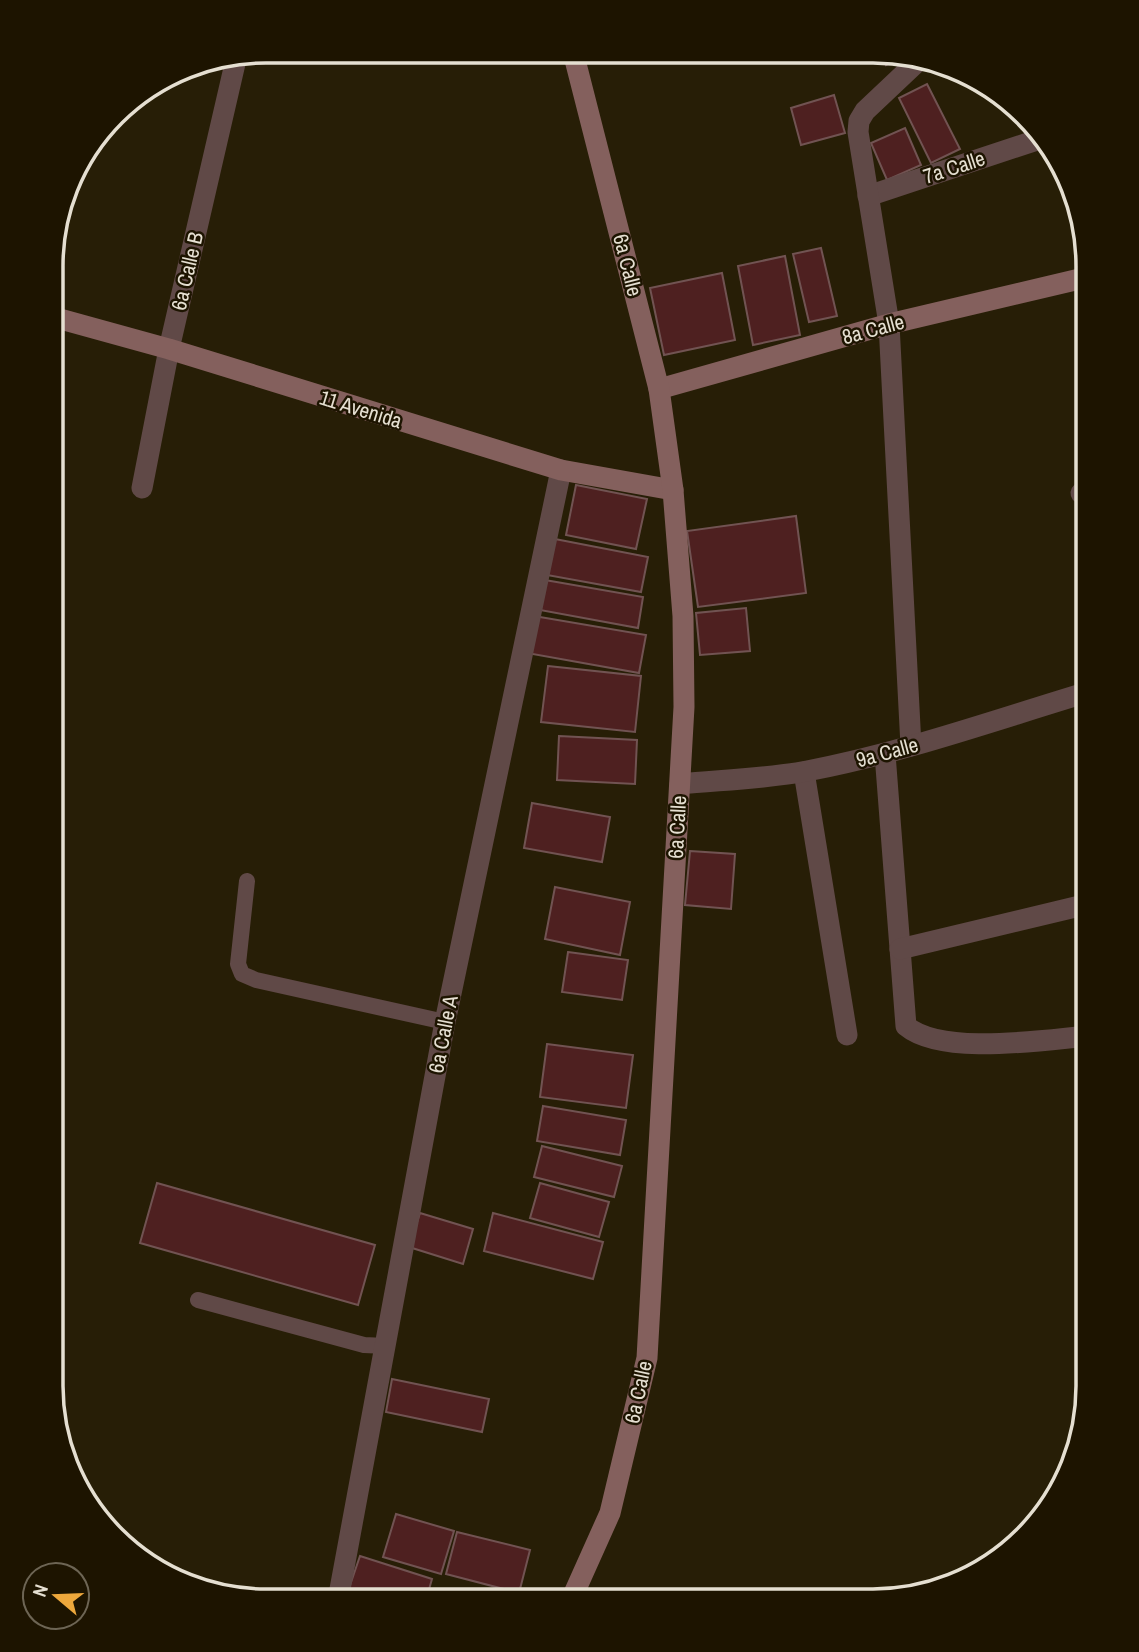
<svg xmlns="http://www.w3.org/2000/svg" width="1139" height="1652" font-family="'Archivo Narrow',sans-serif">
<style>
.building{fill:#4e2020;stroke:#715352;stroke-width:2}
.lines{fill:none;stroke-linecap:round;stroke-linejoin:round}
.lane{stroke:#604947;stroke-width:16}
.street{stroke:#604947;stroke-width:21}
.secondary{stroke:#84605d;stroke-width:21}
.labels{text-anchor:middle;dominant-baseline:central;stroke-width:5;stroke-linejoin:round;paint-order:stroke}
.street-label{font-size:21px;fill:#e5dfd1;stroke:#1d1400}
.rim{fill:none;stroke:#e5dfd1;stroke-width:3.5}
</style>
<rect width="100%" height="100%" fill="#271e06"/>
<g class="building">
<path d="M880,53H902L905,54L886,65Z"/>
<path d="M927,84L960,149L931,163L899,98Z"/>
<path d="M834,95L845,133L801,145L791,108Z"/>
<path d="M905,128L921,165L887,180L871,143Z"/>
<path d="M821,248L837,316L809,322L793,254Z"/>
<path d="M785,256L800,335L753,345L738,266Z"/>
<path d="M722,273L735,340L664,355L650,288Z"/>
<path d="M576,485L647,499L636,549L566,535Z"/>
<path d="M796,516L806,593L698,607L687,531Z"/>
<path d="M555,539L648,557L641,592L547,575Z"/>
<path d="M545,580L643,597L638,628L540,610Z"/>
<path d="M746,608L750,651L700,655L696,613Z"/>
<path d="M534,616L646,635L639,673L527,653Z"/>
<path d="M548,666L641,676L635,732L541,722Z"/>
<path d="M559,736L637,740L635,784L557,780Z"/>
<path d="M532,803L610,817L602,862L524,848Z"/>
<path d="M690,851L735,854L731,909L685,905Z"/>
<path d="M555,887L630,902L620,955L545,939Z"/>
<path d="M568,952L628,960L622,1000L562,992Z"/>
<path d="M547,1044L633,1055L626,1108L540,1097Z"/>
<path d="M543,1106L626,1120L620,1155L537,1141Z"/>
<path d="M542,1146L622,1166L614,1197L534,1177Z"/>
<path d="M157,1183L375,1245L358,1305L140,1243Z"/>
<path d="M540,1183L609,1202L599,1237L530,1218Z"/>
<path d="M420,1213L473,1229L463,1264L409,1247Z"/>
<path d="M493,1213L603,1242L593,1279L484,1251Z"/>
<path d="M392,1379L489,1399L482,1432L386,1412Z"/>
<path d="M396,1514L454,1531L441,1574L383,1557Z"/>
<path d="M457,1532L530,1550L519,1593L446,1574Z"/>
<path d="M360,1556L432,1579L426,1600H366L347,1594Z"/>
</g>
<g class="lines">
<g class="lane">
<path d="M247,881L238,964L242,974L256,980L445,1022"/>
<path d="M198,1300L364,1345L386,1346"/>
</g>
<g class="street">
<path d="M868,196L1040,139"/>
<path d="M142,488L169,349L237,55"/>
<path d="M1081,493L1088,491"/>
<path d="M911,746L889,324L858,132L859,121L865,111L919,60"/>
<path d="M885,754L906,1026C942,1056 1042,1040 1088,1036"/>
<path d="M804,772L847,1035"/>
<path d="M680,784C721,780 765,779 807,771C902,753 995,720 1088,692"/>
<path d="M900,949L1088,904"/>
<path d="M338,1600L445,1022L561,470"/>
</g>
<g class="secondary">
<path d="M53,317L169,349L561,470L673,490"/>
<path d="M659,389L889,324L1088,277"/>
<path d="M571,1600L610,1513L647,1358L684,707L683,616L673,490L659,389L573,52"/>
</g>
</g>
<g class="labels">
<g class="street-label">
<text transform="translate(954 167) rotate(-18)">7a Calle</text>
<text transform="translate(628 265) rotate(76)">6a Calle</text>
<text transform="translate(187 271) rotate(-77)">6a Calle B</text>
<text transform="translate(873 329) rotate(-15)">8a Calle</text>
<text transform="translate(361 409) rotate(17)">11 Avenida</text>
<text transform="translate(887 752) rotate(-15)">9a Calle</text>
<text transform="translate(677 827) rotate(-87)">6a Calle</text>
<text transform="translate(443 1034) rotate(-79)">6a Calle A</text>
<text transform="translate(638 1392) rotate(-78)">6a Calle</text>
</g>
</g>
<path d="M0 0H1139V1652H0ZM266 63H873A203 203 0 0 1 1076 266V1386A203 203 0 0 1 873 1589H266A203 203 0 0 1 63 1386V266A203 203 0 0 1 266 63Z" fill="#1d1400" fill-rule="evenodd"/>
<path class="rim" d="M266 63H873A203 203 0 0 1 1076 266V1386A203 203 0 0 1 873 1589H266A203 203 0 0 1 63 1386V266A203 203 0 0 1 266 63Z"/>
<g transform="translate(56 1596) rotate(289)"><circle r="33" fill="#1d1400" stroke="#6d6554" stroke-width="2"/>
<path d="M0-5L12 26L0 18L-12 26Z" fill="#eda83c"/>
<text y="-10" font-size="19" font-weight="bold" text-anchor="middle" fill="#e5dfd1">N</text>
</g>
</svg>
